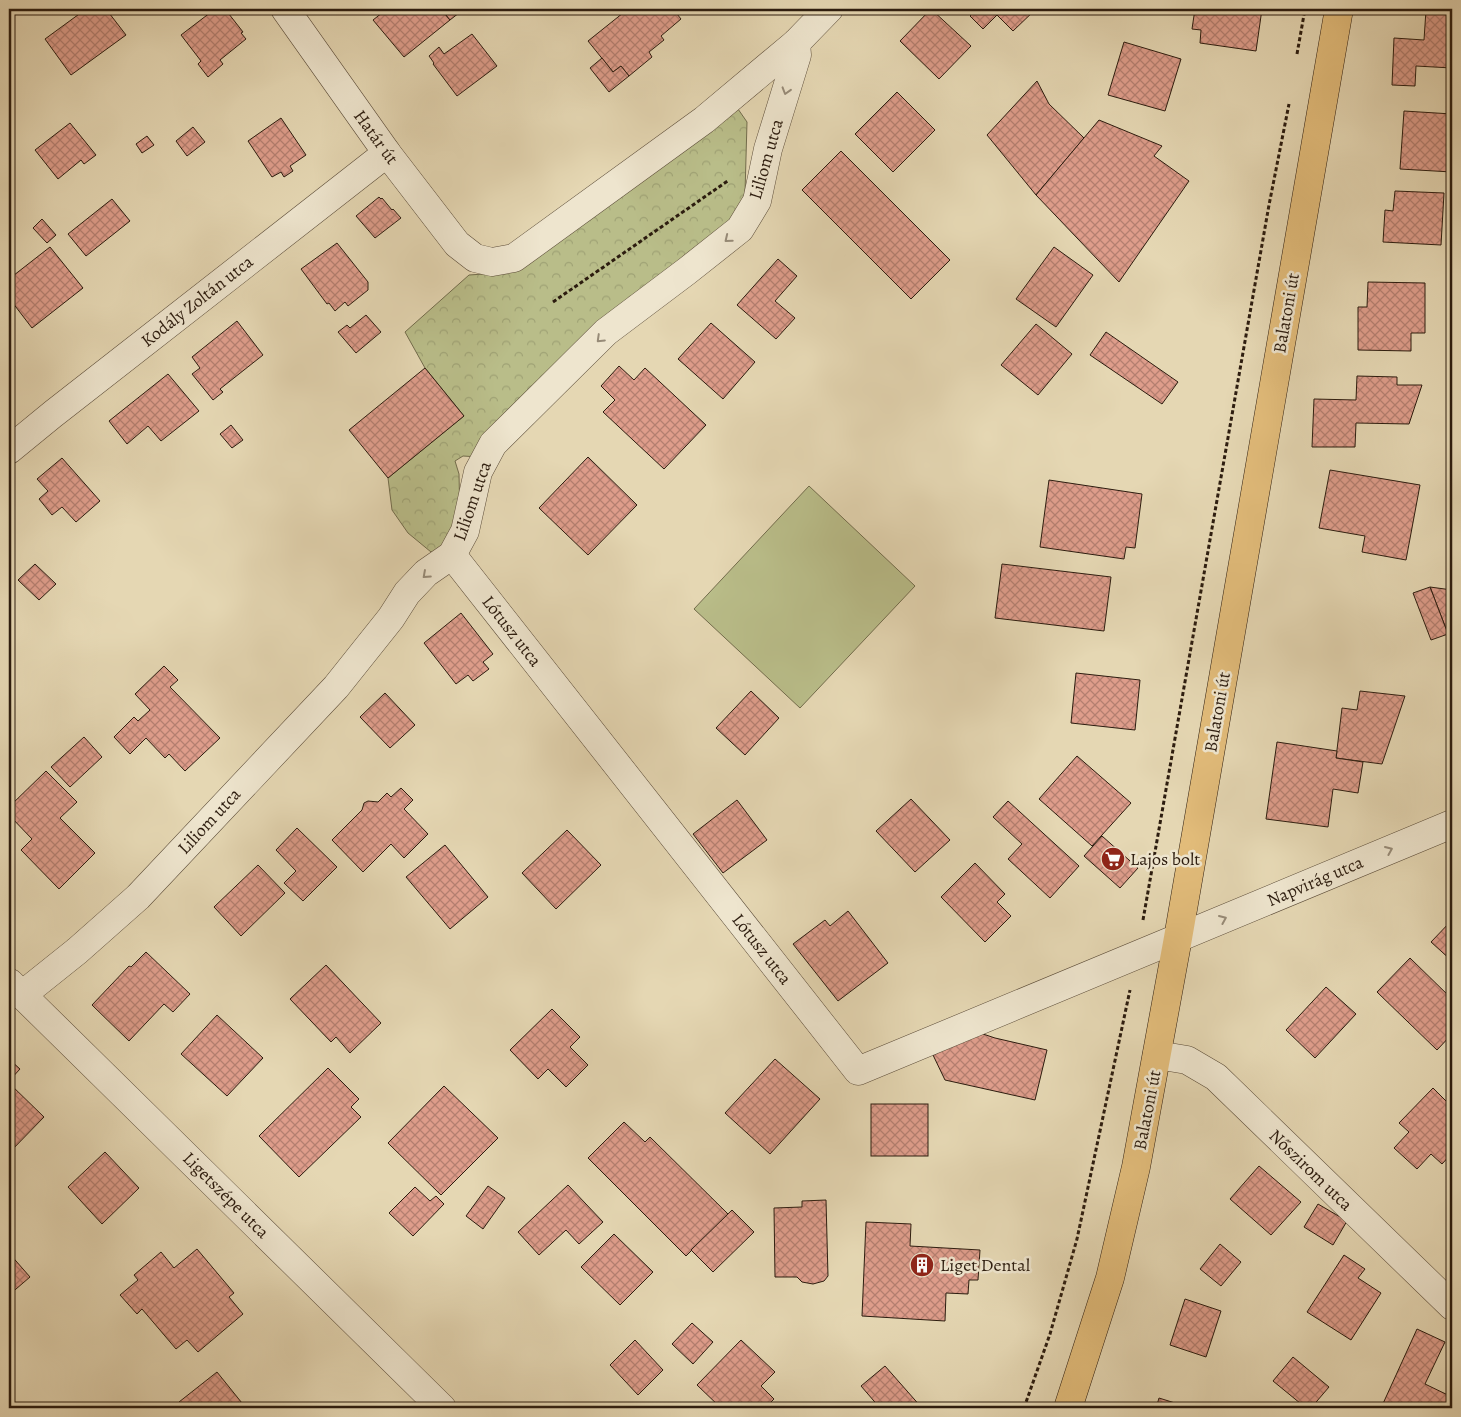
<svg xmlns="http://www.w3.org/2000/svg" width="1461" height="1417" font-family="Alegreya,serif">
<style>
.grass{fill:#b9bd89;stroke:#726c4c}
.forest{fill:url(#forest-crowns);stroke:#726c4c}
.building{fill:url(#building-cross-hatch);stroke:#2c1c0f}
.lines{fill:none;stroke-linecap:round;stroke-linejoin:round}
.street-casing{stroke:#5a4b38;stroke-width:29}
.primary-casing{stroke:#2c1c0f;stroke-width:29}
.path{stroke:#2c1c0f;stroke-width:3;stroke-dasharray:4 2.5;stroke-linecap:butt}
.street{stroke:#eee5ce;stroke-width:28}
.primary{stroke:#e2bc7a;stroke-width:28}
.oneway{stroke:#978b78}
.labels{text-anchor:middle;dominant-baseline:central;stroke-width:5;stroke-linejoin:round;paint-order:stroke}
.street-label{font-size:18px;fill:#2c1c0f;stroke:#eee5ce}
.poi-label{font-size:18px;fill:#2c1c0f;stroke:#eee5ce;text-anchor:start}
</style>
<defs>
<pattern id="forest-crowns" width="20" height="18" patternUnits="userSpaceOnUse" patternTransform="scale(1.25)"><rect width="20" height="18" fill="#b9bd89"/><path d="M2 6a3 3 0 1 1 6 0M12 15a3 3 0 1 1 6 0" fill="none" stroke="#9fa275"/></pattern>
<pattern id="building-cross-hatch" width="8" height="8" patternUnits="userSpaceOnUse" patternTransform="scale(1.25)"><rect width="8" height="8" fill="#de9d8b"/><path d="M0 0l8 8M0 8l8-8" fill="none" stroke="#b47f70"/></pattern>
</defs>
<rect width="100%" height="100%" fill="#e5d7b3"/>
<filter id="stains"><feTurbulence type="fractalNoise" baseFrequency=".004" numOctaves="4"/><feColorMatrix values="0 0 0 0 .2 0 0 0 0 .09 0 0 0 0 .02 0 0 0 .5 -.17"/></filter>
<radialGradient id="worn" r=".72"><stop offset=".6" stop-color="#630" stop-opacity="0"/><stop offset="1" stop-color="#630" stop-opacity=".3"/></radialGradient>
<path class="grass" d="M809,486L915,586L800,708L694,609Z"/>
<path class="forest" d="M738,109L747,122L745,193L740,229L479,457L463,456L455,461L459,474L460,520L446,553L431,552L408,533L392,510L388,478L464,416L425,368L405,332L469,275L498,273Z"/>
<g class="building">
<path d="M86,9H106L126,35L71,75L45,39Z"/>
<path d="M215,9H225L243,32L241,33L246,39L220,60L223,64L208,77L198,64L201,61L181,35Z"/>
<path d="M387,9H441L450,20L404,57L373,20Z"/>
<path d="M441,9H464L450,20Z"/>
<path d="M628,9H673L681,19L661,36L664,40L649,52L652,57L629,76L621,66L613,72L588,41Z"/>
<path d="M931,9L971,46L939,79L900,41Z"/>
<path d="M971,9H1036L1013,31L997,15L983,29L970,16L974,12Z"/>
<path d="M1195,9H1262L1256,51L1200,43L1201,30L1192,29Z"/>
<path d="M1426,10L1452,12V68L1416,66L1415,86L1392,85L1394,38L1424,40Z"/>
<path d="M472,34L497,66L457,96L433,64L434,63L429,56L439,47L444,54Z"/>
<path d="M1124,42L1181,59L1165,111L1108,95Z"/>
<path d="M602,58L613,72L621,66L629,76L609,92L590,68Z"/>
<path d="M1037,81L1049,104L1084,138L1036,195L987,135Z"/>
<path d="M897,92L935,130L893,172L855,134Z"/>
<path d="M1404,111L1452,114V172L1400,169Z"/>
<path d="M281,118L306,155L290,166L293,171L284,177L281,172L272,177L248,141Z"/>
<path d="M1099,120L1162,146L1154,156L1189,181L1119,282L1036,195Z"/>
<path d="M70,123L96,155L84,164L81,160L58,179L35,150Z"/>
<path d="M193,127L205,142L187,156L176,141Z"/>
<path d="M147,136L154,145L142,153L136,144Z"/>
<path d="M841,151L950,260L911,299L802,190Z"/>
<path d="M1395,191L1444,193L1441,245L1383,242L1385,210L1393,211Z"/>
<path d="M379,197L381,199L382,198L392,210L393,209L401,218L375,238L356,216Z"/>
<path d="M112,199L130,221L86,256L68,234Z"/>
<path d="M42,219L56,235L47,243L33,228Z"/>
<path d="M337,243L368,282V290L348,306L345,302L335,311L329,303L327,304L301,269Z"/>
<path d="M50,247L83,288L32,328L9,298V279Z"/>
<path d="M1054,247L1093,275L1056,327L1016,299Z"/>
<path d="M778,259L797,276L775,301L795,318L776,339L737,305Z"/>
<path d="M1368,282L1425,283V333H1411V351L1358,350V307H1367Z"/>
<path d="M366,315L381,332L356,353L338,332L347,325L350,328Z"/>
<path d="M237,321L263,355L220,389L223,392L213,400L192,374L200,368L192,357Z"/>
<path d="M711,323L755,362L723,399L678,359Z"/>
<path d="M1036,324L1072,354L1038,395L1001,365Z"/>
<path d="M1106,332L1178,382L1162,404L1090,355Z"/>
<path d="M619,366L634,380L645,368L706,425L664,469L603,412L615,400L601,386Z"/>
<path d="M425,368L464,416L388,478L349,430Z"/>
<path d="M168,374L199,411L161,441L148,426L127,444L109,421Z"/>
<path d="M1357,376L1397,377V385H1422L1409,424L1356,423L1355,447H1312L1314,399L1356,400Z"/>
<path d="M231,425L243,440L232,448L220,434Z"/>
<path d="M588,457L637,505L588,555L539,508Z"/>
<path d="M62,458L100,501L76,522L62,507L52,515L39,499L48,491L37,479Z"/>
<path d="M1330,470L1420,485L1406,560L1362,552L1365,536L1319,528Z"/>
<path d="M1049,480L1142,494L1135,548L1126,547L1124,559L1040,547Z"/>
<path d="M35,564L56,584L39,600L18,580Z"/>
<path d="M1002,564L1111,577L1104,631L995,618Z"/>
<path d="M1430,587L1452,590V632L1448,634Z"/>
<path d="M1430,587L1448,634L1431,640L1413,593Z"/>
<path d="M461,613L493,654L483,662L489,669L473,681L468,675L456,684L424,643Z"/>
<path d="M164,666L178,680L170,687L220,738L185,771L169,754L165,758L146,738L130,754L114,737L134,717L138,721L150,710L135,694Z"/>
<path d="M1076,673L1140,680L1135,730L1071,723Z"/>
<path d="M751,691L779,718L745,755L716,728Z"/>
<path d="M1360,691L1405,696L1382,764L1336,758L1342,708L1357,710Z"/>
<path d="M385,693L415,725L390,748L360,717Z"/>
<path d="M84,737L102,757L70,787L51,767Z"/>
<path d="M1277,742L1337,751L1336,758L1363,762L1358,793L1333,789L1328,827L1266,819Z"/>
<path d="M1077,756L1131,803L1092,846L1039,799Z"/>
<path d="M46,771L77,802L60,818L95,853L59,889L21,850L32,839L9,815V807Z"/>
<path d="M401,788L413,800L404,809L428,834L404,858L391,844L363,872L332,840L362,810L364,803L368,801L378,802L387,793L391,797Z"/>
<path d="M911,799L950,840L915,872L876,831Z"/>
<path d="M737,800L767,840L723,873L693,834Z"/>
<path d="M1008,801L1079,866L1050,898L1008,859L1022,844L993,817Z"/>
<path d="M297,828L337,867L303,901L284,883L296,871L276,850Z"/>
<path d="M567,830L601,865L556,909L522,873Z"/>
<path d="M1102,836L1138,868L1120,888L1084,856Z"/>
<path d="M445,845L488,897L450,929L406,877Z"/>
<path d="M975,863L1005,894L997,902L1011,916L985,942L941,897Z"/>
<path d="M258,865L285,893L241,936L214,907Z"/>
<path d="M848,911L888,963L838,1001L793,944L825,920L830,926Z"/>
<path d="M1452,920V961L1431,942Z"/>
<path d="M146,952L190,994L173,1012L164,1004L129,1041L92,1005L129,966L131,967Z"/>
<path d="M1410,958L1452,999V1034L1437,1050L1377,992Z"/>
<path d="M326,965L381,1023L350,1053L336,1037L331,1042L290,999Z"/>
<path d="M1326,987L1356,1014L1315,1058L1286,1030Z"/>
<path d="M552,1009L580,1037L570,1047L588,1065L566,1087L548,1069L538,1079L510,1050Z"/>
<path d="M217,1015L263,1058L227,1096L181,1054Z"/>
<path d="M980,1033L995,1038L1047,1050L1035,1100L945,1080L933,1055Z"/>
<path d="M9,1059L20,1069L9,1081Z"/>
<path d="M775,1059L820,1099L770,1154L725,1113Z"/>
<path d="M328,1068L359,1099L351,1107L361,1117L299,1177L259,1136Z"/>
<path d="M9,1083L44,1117L9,1153Z"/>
<path d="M444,1086L498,1138L441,1195L388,1143Z"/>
<path d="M1433,1088L1452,1107V1153L1442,1164L1431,1154L1417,1169L1394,1148L1409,1132L1399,1123Z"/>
<rect x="871" y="1104" width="57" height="52"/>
<path d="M624,1122L645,1142L650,1137L728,1214L686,1256L588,1158Z"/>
<path d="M105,1152L139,1188L102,1224L68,1187Z"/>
<path d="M1259,1166L1301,1202L1271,1235L1230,1199Z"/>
<path d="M568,1185L603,1222L579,1244L566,1230L539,1255L518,1232Z"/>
<path d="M488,1186L505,1198L483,1229L466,1216Z"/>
<path d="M415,1187L430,1201L436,1196L444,1204L413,1236L389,1213Z"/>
<path d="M826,1200L828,1276L824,1281L813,1284L802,1282L797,1277H775L774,1208L802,1207V1201Z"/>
<path d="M1318,1204L1347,1221L1333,1245L1304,1227Z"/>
<path d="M732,1210L754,1232L713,1272L691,1250Z"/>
<path d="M866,1222L911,1224L910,1246L980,1250L978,1280H969L968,1294L946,1293L945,1321L862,1316Z"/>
<path d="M614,1234L653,1272L620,1305L581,1267Z"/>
<path d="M1220,1244L1241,1262L1221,1286L1200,1269Z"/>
<path d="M197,1249L234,1293L229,1297L243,1314L198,1352L187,1340L176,1349L142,1309L137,1314L120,1295L138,1280L134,1275L161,1252L174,1268Z"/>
<path d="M9,1253L30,1277L9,1295Z"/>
<path d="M1344,1255L1365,1269L1358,1278L1381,1293L1351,1340L1307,1312Z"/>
<path d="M1185,1299L1221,1311L1206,1357L1170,1345Z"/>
<path d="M692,1323L713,1342L693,1364L672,1344Z"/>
<path d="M1417,1329L1445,1342L1425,1384L1452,1397V1408H1381Z"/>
<path d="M635,1340L663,1370L638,1395L610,1365Z"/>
<path d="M741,1340L775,1372L761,1386L774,1399L765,1408H721L697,1385Z"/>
<path d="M1293,1357L1329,1387L1311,1408H1306L1273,1381Z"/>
<path d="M885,1366L922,1408H880L861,1386Z"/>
<path d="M217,1372L246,1408H184L179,1402Z"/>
<path d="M1159,1398L1191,1408H1156Z"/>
</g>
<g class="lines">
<g class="street-casing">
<g id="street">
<path d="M285,9L387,153L457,244L475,258L492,262L514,258L704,120L796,43L829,9"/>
<path d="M9,450L53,414L387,153"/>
<path d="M452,555L858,1071L1452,824"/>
<path d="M10,983L442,1408"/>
<path d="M22,995L77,951L138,897L336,687L391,618L407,593L426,573L452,555L465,531L478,472L493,444L606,332L687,271L740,229L757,201L768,149L797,55L796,43"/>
<path d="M1157,1055L1187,1060L1216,1077L1452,1306"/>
</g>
</g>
<g class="primary-casing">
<path id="primary" d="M1068,1408L1110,1278L1136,1167L1178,938L1339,9"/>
</g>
<g class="path">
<path d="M1297,54L1305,9"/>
<path d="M553,302L729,180"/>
<path d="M1143,920L1269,205L1289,104"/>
<path d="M1024,1408L1050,1334L1077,1239L1130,990"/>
</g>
<use href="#street" class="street"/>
<use href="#primary" class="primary"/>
</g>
<defs><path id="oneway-chevron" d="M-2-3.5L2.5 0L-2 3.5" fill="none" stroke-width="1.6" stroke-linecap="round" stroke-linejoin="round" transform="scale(1.25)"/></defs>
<g class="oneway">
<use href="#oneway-chevron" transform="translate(786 91) rotate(107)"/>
<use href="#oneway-chevron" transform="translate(728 239) rotate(141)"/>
<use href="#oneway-chevron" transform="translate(600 339) rotate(136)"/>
<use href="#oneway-chevron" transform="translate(426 575) rotate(138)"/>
<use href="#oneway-chevron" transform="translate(1389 850) rotate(-23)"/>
<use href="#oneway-chevron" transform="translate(1223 919) rotate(-23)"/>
</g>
<defs>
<g id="supermarket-disc" transform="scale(1.25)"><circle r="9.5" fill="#8f2418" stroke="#eee5ce"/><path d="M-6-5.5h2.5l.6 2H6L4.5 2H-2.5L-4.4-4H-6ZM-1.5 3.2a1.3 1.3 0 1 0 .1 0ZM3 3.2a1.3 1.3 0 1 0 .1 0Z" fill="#fff"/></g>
<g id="building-disc" transform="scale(1.25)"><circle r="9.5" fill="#8f2418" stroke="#eee5ce"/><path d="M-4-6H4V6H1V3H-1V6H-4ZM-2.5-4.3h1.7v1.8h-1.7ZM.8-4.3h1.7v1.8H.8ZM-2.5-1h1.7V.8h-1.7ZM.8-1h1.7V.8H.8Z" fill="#fff"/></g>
</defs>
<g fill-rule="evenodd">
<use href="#supermarket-disc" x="1113" y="859"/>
<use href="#building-disc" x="922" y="1265"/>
</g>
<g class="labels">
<g class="street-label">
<text transform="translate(376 137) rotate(54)">Határ út</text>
<text transform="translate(766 159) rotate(-74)">Liliom utca</text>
<text transform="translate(197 301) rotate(-38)">Kodály Zoltán utca</text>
<text transform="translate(1286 313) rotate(-80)">Balatoni út</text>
<text transform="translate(472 501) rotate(-71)">Liliom utca</text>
<text transform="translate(512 631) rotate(52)">Lótusz utca</text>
<text transform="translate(1217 712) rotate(-80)">Balatoni út</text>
<text transform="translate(209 821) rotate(-47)">Liliom utca</text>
<text transform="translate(1315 881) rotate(-23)">Napvirág utca</text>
<text transform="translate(762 949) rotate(52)">Lótusz utca</text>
<text transform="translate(1147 1110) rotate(-79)">Balatoni út</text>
<text transform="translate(1311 1170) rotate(44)">Nőszirom utca</text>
<text transform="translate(226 1195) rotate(45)">Ligetszépe utca</text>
</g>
<g class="poi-label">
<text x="1130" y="859">Lajos bolt</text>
<text x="940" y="1265">Liget Dental</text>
</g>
</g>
<rect width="1461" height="1417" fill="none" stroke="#e5d7b3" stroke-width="30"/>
<rect x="10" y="10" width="1441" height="1397" fill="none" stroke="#2c1c0f" stroke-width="2.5"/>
<rect x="15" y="15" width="1431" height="1387" fill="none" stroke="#2c1c0f"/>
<rect width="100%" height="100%" filter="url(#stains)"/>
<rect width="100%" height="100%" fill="url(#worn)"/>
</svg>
